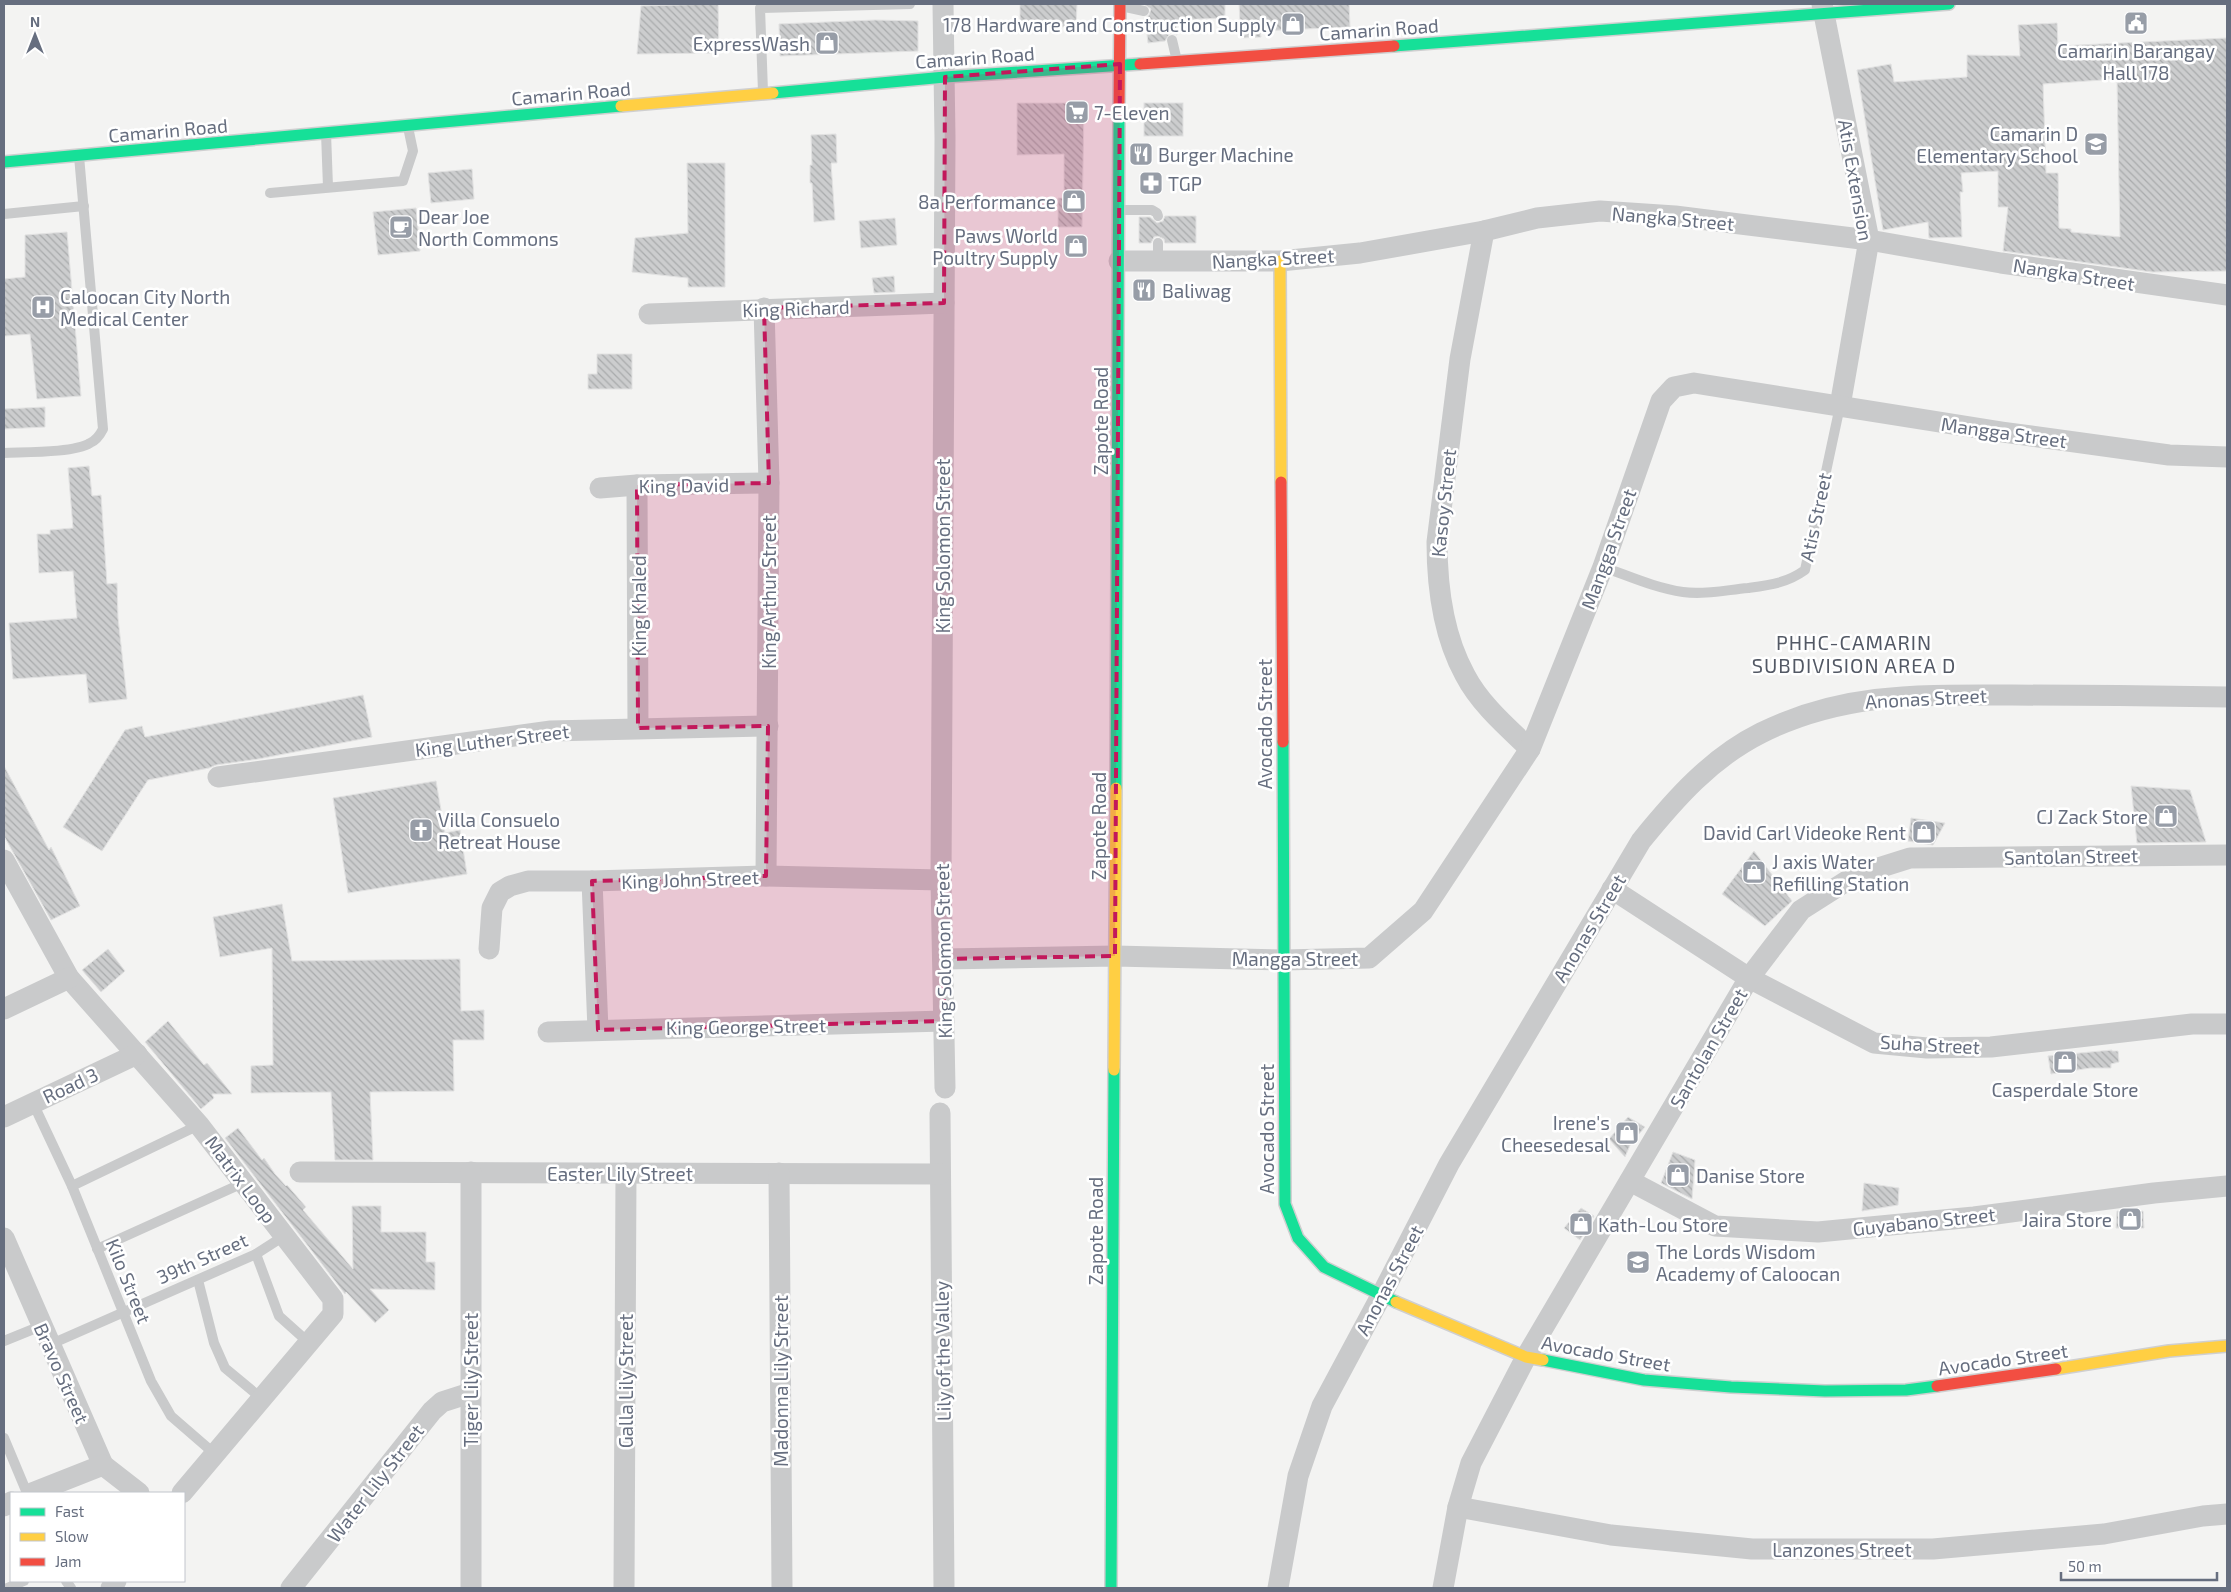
<svg xmlns="http://www.w3.org/2000/svg" width="2231" height="1592" font-family="'Exo 2',sans-serif">
<style>
.building{fill:url(#building-back-hatch);stroke:#e2e2e2;fill-rule:evenodd}
.lines{fill:none;stroke-linecap:round;stroke-linejoin:round}
.fast-casing{stroke:#cfcfd0;stroke-width:14}
.slow-casing{stroke:#cfcfd0;stroke-width:14}
.jam-casing{stroke:#cfcfd0;stroke-width:14}
.lane{stroke:#c9cacb;stroke-width:10}
.street{stroke:#c9cacb;stroke-width:21}
.fast{stroke:#16e098;stroke-width:11}
.slow{stroke:#ffcf43;stroke-width:11}
.jam{stroke:#f24e42;stroke-width:11}
.marked{fill:#c2185b;fill-opacity:0.2;stroke:#c2185b;stroke-width:4;stroke-dasharray:10 6;stroke-linejoin:round}
.labels{text-anchor:middle;dominant-baseline:central;stroke-width:5;stroke-linejoin:round;paint-order:stroke}
.poi-label{font-size:19px;fill:#666e7f;stroke:#fff;text-anchor:start}
.street-label{font-size:19px;fill:#666e7f;stroke:#fff}
.neighbourhood-label{font-size:20px;letter-spacing:1px;fill:#535965;stroke:#fff}
</style>
<defs>
<pattern id="building-back-hatch" width="6" height="6" patternUnits="userSpaceOnUse" patternTransform="scale(1.25)"><rect width="6" height="6" fill="#cccdce"/><path d="M-1 5l2 2M0 0l6 6M5-1l2 2" fill="none" stroke="#a9abac"/></pattern>
</defs>
<rect width="100%" height="100%" fill="#f3f3f2"/>
<g class="building">
<path d="M718,4L719,53L637,54L641,6Z"/>
<path d="M1020,4H1077L1076,26L1020,29Z"/>
<path d="M1144,4H1225V18L1175,20L1177,35L1170,33L1165,41L1148,43L1145,18L1149,15L1151,9Z"/>
<path d="M1239,4H1349L1350,27L1260,31L1261,37L1241,38Z"/>
<path d="M875,20L918,21V51L780,56L779,24Z"/>
<path d="M2057,23L2058,46L2227,38V271L2152,272L2003,251L2008,207H1998V171L1961,173L1963,192H1960L1962,237L1929,238L1928,222L1883,230L1857,70L1891,64L1894,82L1967,77V55L2020,56L2018,25ZM2117,79L2120,237L2071,232V229L2059,228L2058,173H2046L2043,84Z"/>
<path d="M1017,103H1084L1082,227H1058V198H1064V154L1017,155Z"/>
<rect x="1144" y="103" width="39" height="33"/>
<path d="M836,134L837,163H831L835,220L814,222L812,183H810V165H812L811,135Z"/>
<path d="M687,163H725V287H688V278L632,272L635,238L688,233Z"/>
<path d="M472,169L474,199L431,203L428,173Z"/>
<path d="M416,208L420,251L378,255L373,212Z"/>
<path d="M1165,216H1196V243H1165L1164,239L1158,236L1154,237L1151,243H1139V217H1150L1157,223L1163,221Z"/>
<path d="M895,218L897,245L861,248L859,221Z"/>
<path d="M67,232L81,396L37,399L30,334L4,336V279L25,277V235Z"/>
<path d="M894,276L895,292L874,293L872,278Z"/>
<path d="M597,354H632V389H588V374H597Z"/>
<path d="M45,407V427L4,429V409Z"/>
<path d="M89,466L92,496L101,495L107,584L117,583L118,618L127,699L89,703L86,674L13,679L9,623L77,618L73,571L39,573L37,534H50V530L73,528L68,468Z"/>
<path d="M363,695L372,737L258,759L216,765L209,768L148,780L102,851L63,827L125,730L142,726L145,737Z"/>
<path d="M4,766L49,850L51,847L80,906L51,920L4,836Z"/>
<path d="M436,781L445,833L460,830L467,874L348,893L333,798Z"/>
<path d="M2131,786L2190,790L2206,842L2137,843Z"/>
<path d="M1911,818L1945,823L1933,845L1908,841Z"/>
<path d="M1754,851L1792,901L1765,926L1722,894Z"/>
<path d="M282,904L292,961L460,959L461,1011L484,1010V1040H453L454,1091L370,1092L373,1160H335L331,1092L251,1093V1066L273,1065L272,948L220,957L213,917Z"/>
<path d="M108,949L125,971L101,992L82,970Z"/>
<path d="M168,1021L204,1065L207,1063L232,1094H212L214,1098L201,1109L145,1042Z"/>
<path d="M2112,1050V1051H2118L2119,1062L2111,1064V1068H2090L2051,1074L2048,1056Z"/>
<path d="M1628,1117L1645,1127L1631,1143L1625,1157L1609,1139Z"/>
<path d="M238,1128L262,1160L264,1158L275,1174L286,1186L287,1185L306,1207L303,1210L353,1269L352,1206H381V1232H426V1262H435V1290L370,1289L389,1310L375,1323L346,1292L345,1294L225,1138Z"/>
<path d="M1673,1152L1695,1160L1692,1199L1661,1183Z"/>
<path d="M1864,1183L1899,1188L1898,1205L1862,1211Z"/>
<path d="M1581,1208L1594,1216L1580,1240L1564,1228Z"/>
<path d="M2117,1211H2143L2144,1228H2116Z"/>
</g>
<g class="lines">
<g class="fast-casing">
<g id="fast">
<path d="M1394,46L1949,4"/>
<path d="M773,93L945,77L1140,64"/>
<path d="M4,162L621,106"/>
<path d="M1283,742L1285,1204L1298,1238L1324,1267L1396,1302"/>
<path d="M1116,788L1119,110"/>
<path d="M1543,1360L1644,1380L1731,1387L1825,1391L1906,1390L1937,1386"/>
<path d="M1111,1588L1114,1070"/>
</g>
</g>
<g class="slow-casing">
<g id="slow">
<path d="M621,106L773,93"/>
<path d="M1280,261L1281,482"/>
<path d="M1114,1070L1116,788"/>
<path d="M1396,1302L1526,1357L1543,1360"/>
<path d="M2056,1369L2169,1351L2227,1346"/>
</g>
</g>
<g class="jam-casing">
<g id="jam">
<path d="M1140,64L1394,46"/>
<path d="M1119,110L1120,4"/>
<path d="M1281,482L1283,742"/>
<path d="M1937,1386L2056,1369"/>
</g>
</g>
<g class="lane">
<path d="M1121,6L1144,11"/>
<path d="M1172,40L1177,61"/>
<path d="M763,92L760,8L910,4"/>
<path d="M326,133L328,187"/>
<path d="M270,193L403,181L413,151L408,127"/>
<path d="M1120,210H1152L1157,213L1158,216"/>
<path d="M4,214L84,206"/>
<path d="M1158,243V263"/>
<path d="M4,453C25,452 74,453 90,443C97,440 100,435 103,429L79,156"/>
<path d="M1603,567C1629,576 1655,588 1683,592C1704,595 1726,590 1748,588C1770,585 1787,583 1805,570L1840,406"/>
<path d="M33,1103L72,1186L151,1381L171,1416L216,1455"/>
<path d="M72,1186L199,1125"/>
<path d="M97,1249L243,1183"/>
<path d="M256,1254L279,1316L308,1342"/>
<path d="M198,1280L214,1343L225,1368L261,1398"/>
<path d="M4,1341L41,1326"/>
<path d="M49,1345L256,1254L284,1236"/>
<path d="M4,1438L27,1493"/>
<path d="M66,1581L71,1588"/>
<path d="M7,1588L24,1581"/>
</g>
<g class="street">
<path d="M943,4L945,138L941,880L945,1088"/>
<path d="M1822,4L1869,240L1840,406"/>
<path d="M1484,231L1460,359L1437,542C1437,586 1443,635 1465,675C1480,704 1507,727 1530,749"/>
<path d="M1119,261H1280L1360,253L1484,231L1537,218L1600,211L1675,216L1869,240L2001,263L2227,295"/>
<path d="M764,308L769,483L766,876"/>
<path d="M649,314L944,303"/>
<path d="M637,485L638,728"/>
<path d="M600,488L637,485L769,483"/>
<path d="M218,777L551,731L768,726"/>
<path d="M4,860L69,978L199,1125L333,1299V1314L182,1493"/>
<path d="M592,881L598,1030"/>
<path d="M1612,889L1749,978L1874,1043L1927,1048L1991,1047L2192,1024H2227"/>
<path d="M489,949L492,908L500,892L510,886L528,881H592L766,876L941,880"/>
<path d="M943,959L1115,956L1283,960L1369,958L1423,911L1530,749L1603,567L1661,401L1674,387L1694,383L2002,432L2169,455L2227,457"/>
<path d="M4,1009L69,978"/>
<path d="M548,1032L944,1021"/>
<path d="M940,1113L944,1588"/>
<path d="M4,1117L137,1054"/>
<path d="M300,1172L940,1174"/>
<path d="M471,1172V1588"/>
<path d="M779,1173L782,1588"/>
<path d="M1630,1181L1715,1226L1818,1232L1974,1217L2154,1193L2227,1186"/>
<path d="M4,1238L103,1465L139,1493"/>
<path d="M32,1493L103,1465"/>
<path d="M4,1506L11,1502"/>
<path d="M1458,1507L1611,1535L1752,1549H1933L2104,1534L2203,1516L2227,1514"/>
<path d="M111,1588L116,1581"/>
<path d="M291,1588L432,1411L442,1402L470,1393"/>
<path d="M624,1588L626,1173"/>
<path d="M1278,1588L1298,1476L1322,1406L1381,1296L1449,1164L1641,841C1675,799 1711,758 1761,733C1843,692 1922,695 2012,695C2084,695 2155,696 2227,697"/>
<path d="M1443,1588L1458,1507L1471,1463L1526,1357L1749,978L1801,910L1856,875L1910,858L2227,855"/>
</g>
<use href="#fast" class="fast"/>
<use href="#slow" class="slow"/>
<use href="#jam" class="jam"/>
</g>
<path class="marked" d="M1120,64L1115,956L943,959L944,1021L598,1030L592,881L766,876L768,726L638,728L637,485L769,483L764,308L944,303L945,77Z"/>
<defs>
<g id="civic-square" transform="scale(1.25)"><rect x="-9" y="-9" width="18" height="18" rx="4" fill="#979da7" stroke="#fff"/><path d="M-.6-6.5H3V-4.5H.6V-3L4-1V1h2V6H-6V1h2V-1L-.6-3ZM-1.2 2.5V6h2.4V2.5Z" fill="#fff"/></g>
<g id="shop-square" transform="scale(1.25)"><rect x="-9" y="-9" width="18" height="18" rx="4" fill="#979da7" stroke="#fff"/><path d="M-5-2.5h2.3a2.7 3.5 0 0 1 5.4 0H5L5.5 6h-11ZM-1.5-2.5h3a1.5 2.3 0 0 0-3 0Z" fill="#fff"/></g>
<g id="supermarket-square" transform="scale(1.25)"><rect x="-9" y="-9" width="18" height="18" rx="4" fill="#979da7" stroke="#fff"/><path d="M-6-5.5h2.5l.6 2H6L4.5 2H-2.5L-4.4-4H-6ZM-1.5 3.2a1.3 1.3 0 1 0 .1 0ZM3 3.2a1.3 1.3 0 1 0 .1 0Z" fill="#fff"/></g>
<g id="school-square" transform="scale(1.25)"><rect x="-9" y="-9" width="18" height="18" rx="4" fill="#979da7" stroke="#fff"/><path d="M0-5L7-2L0 1L-7-2ZM-4 1L0 2.5L4 1V4Q0 6-4 4Z" fill="#fff"/></g>
<g id="restaurant-square" transform="scale(1.25)"><rect x="-9" y="-9" width="18" height="18" rx="4" fill="#979da7" stroke="#fff"/><path d="M-5-6h1v4h1v-4h1v4h1v-4h1v5L-1.5 .5V6h-2V.5L-5-1ZM5-6V6H3V1.5H1.5Q1.5-4 5-6Z" fill="#fff"/></g>
<g id="pharmacy-square" transform="scale(1.25)"><rect x="-9" y="-9" width="18" height="18" rx="4" fill="#979da7" stroke="#fff"/><path d="M-2-6h4v4h4v4h-4v4h-4v-4h-4v-4h4Z" fill="#fff"/></g>
<g id="cafe-square" transform="scale(1.25)"><rect x="-9" y="-9" width="18" height="18" rx="4" fill="#979da7" stroke="#fff"/><path d="M-5.5-4.5H6V0H3Q3 3.5 0 3.5H-2.5Q-5.5 3.5-5.5 0ZM3-3.2v2h1.7v-2ZM-6 4.5H4V6H-6Z" fill="#fff"/></g>
<g id="hospital-square" transform="scale(1.25)"><rect x="-9" y="-9" width="18" height="18" rx="4" fill="#979da7" stroke="#fff"/><path d="M-5-5h3v3.5h4V-5h3V5h-3V1.5h-4V5h-3Z" fill="#fff"/></g>
<g id="church-square" transform="scale(1.25)"><rect x="-9" y="-9" width="18" height="18" rx="4" fill="#979da7" stroke="#fff"/><path d="M-1.2-6h2.4v3.5h3.3v2.4h-3.3V6h-2.4V-.1h-3.3v-2.4h3.3Z" fill="#fff"/></g>
</defs>
<g fill-rule="evenodd">
<use href="#civic-square" x="2136" y="23"/>
<use href="#shop-square" x="1293" y="24"/>
<use href="#shop-square" x="827" y="43"/>
<use href="#supermarket-square" x="1077" y="112"/>
<use href="#school-square" x="2096" y="144"/>
<use href="#restaurant-square" x="1141" y="154"/>
<use href="#pharmacy-square" x="1151" y="183"/>
<use href="#shop-square" x="1074" y="201"/>
<use href="#cafe-square" x="401" y="227"/>
<use href="#shop-square" x="1076" y="246"/>
<use href="#restaurant-square" x="1144" y="290"/>
<use href="#hospital-square" x="43" y="307"/>
<use href="#shop-square" x="2166" y="816"/>
<use href="#church-square" x="421" y="830"/>
<use href="#shop-square" x="1924" y="832"/>
<use href="#shop-square" x="1754" y="872"/>
<use href="#shop-square" x="2065" y="1062"/>
<use href="#shop-square" x="1627" y="1133"/>
<use href="#shop-square" x="1678" y="1175"/>
<use href="#shop-square" x="2130" y="1219"/>
<use href="#shop-square" x="1581" y="1224"/>
<use href="#school-square" x="1638" y="1262"/>
</g>
<g class="labels">
<g class="poi-label">
<text x="1276" y="24" text-anchor="end">178 Hardware and Construction Supply</text>
<text x="810" y="43" text-anchor="end">ExpressWash</text>
<text x="2136" y="50" text-anchor="middle">Camarin Barangay<tspan x="2136" dy="22">Hall 178</tspan></text>
<text x="1094" y="112">7-Eleven</text>
<text x="2078" y="133" text-anchor="end">Camarin D<tspan x="2078" dy="22">Elementary School</tspan></text>
<text x="1158" y="154">Burger Machine</text>
<text x="1168" y="183">TGP</text>
<text x="1056" y="201" text-anchor="end">8a Performance</text>
<text x="418" y="216">Dear Joe<tspan x="418" dy="22">North Commons</tspan></text>
<text x="1058" y="235" text-anchor="end">Paws World<tspan x="1058" dy="22">Poultry Supply</tspan></text>
<text x="1162" y="290">Baliwag</text>
<text x="60" y="296">Caloocan City North<tspan x="60" dy="22">Medical Center</tspan></text>
<text x="2148" y="816" text-anchor="end">CJ Zack Store</text>
<text x="438" y="819">Villa Consuelo<tspan x="438" dy="22">Retreat House</tspan></text>
<text x="1906" y="832" text-anchor="end">David Carl Videoke Rent</text>
<text x="1772" y="861">J axis Water<tspan x="1772" dy="22">Refilling Station</tspan></text>
<text x="2065" y="1089" text-anchor="middle">Casperdale Store</text>
<text x="1610" y="1122" text-anchor="end">Irene's<tspan x="1610" dy="22">Cheesedesal</tspan></text>
<text x="1696" y="1175">Danise Store</text>
<text x="2112" y="1219" text-anchor="end">Jaira Store</text>
<text x="1598" y="1224">Kath-Lou Store</text>
<text x="1656" y="1251">The Lords Wisdom<tspan x="1656" dy="22">Academy of Caloocan</tspan></text>
</g>
<g class="street-label">
<text transform="translate(1379 29) rotate(-4)">Camarin Road</text>
<text transform="translate(975 57) rotate(-4)">Camarin Road</text>
<text transform="translate(571 93) rotate(-5)">Camarin Road</text>
<text transform="translate(168 130) rotate(-5)">Camarin Road</text>
<text transform="translate(1856 180) rotate(80)">Atis Extension</text>
<text transform="translate(1673 218) rotate(5)">Nangka Street</text>
<text transform="translate(1273 258) rotate(-3)">Nangka Street</text>
<text transform="translate(2074 274) rotate(9)">Nangka Street</text>
<text transform="translate(796 308) rotate(-2)">King Richard</text>
<text transform="translate(1100 421) rotate(-90)">Zapote Road</text>
<text transform="translate(2004 432) rotate(8)">Mangga Street</text>
<text transform="translate(684 485) rotate(-1)">King David</text>
<text transform="translate(1443 503) rotate(-84)">Kasoy Street</text>
<text transform="translate(1815 517) rotate(-78)">Atis Street</text>
<text transform="translate(942 546) rotate(-90)">King Solomon Street</text>
<text transform="translate(1608 549) rotate(-70)">Mangga Street</text>
<text transform="translate(768 592) rotate(-90)">King Arthur Street</text>
<text transform="translate(638 606) rotate(-90)">King Khaled</text>
<text transform="translate(1926 698) rotate(-3)">Anonas Street</text>
<text transform="translate(1264 724) rotate(-90)">Avocado Street</text>
<text transform="translate(492 740) rotate(-7)">King Luther Street</text>
<text transform="translate(1098 826) rotate(-90)">Zapote Road</text>
<text transform="translate(2071 856) rotate(-1)">Santolan Street</text>
<text transform="translate(690 879) rotate(-2)">King John Street</text>
<text transform="translate(1589 928) rotate(-59)">Anonas Street</text>
<text transform="translate(943 951) rotate(-91)">King Solomon Street</text>
<text x="1295" y="958">Mangga Street</text>
<text transform="translate(746 1026) rotate(-1)">King George Street</text>
<text transform="translate(1930 1044) rotate(3)">Suha Street</text>
<text transform="translate(1708 1048) rotate(-60)">Santolan Street</text>
<text transform="translate(70 1085) rotate(-25)">Road 3</text>
<text transform="translate(1266 1129) rotate(-90)">Avocado Street</text>
<text x="620" y="1173">Easter Lily Street</text>
<text transform="translate(241 1179) rotate(53)">Matrix Loop</text>
<text transform="translate(1924 1221) rotate(-6)">Guyabano Street</text>
<text transform="translate(1095 1231) rotate(-90)">Zapote Road</text>
<text transform="translate(202 1258) rotate(-24)">39th Street</text>
<text transform="translate(1389 1280) rotate(-62)">Anonas Street</text>
<text transform="translate(129 1281) rotate(68)">Kilo Street</text>
<text transform="translate(942 1351) rotate(-91)">Lily of the Valley</text>
<text transform="translate(1606 1353) rotate(10)">Avocado Street</text>
<text transform="translate(2003 1359) rotate(-8)">Avocado Street</text>
<text transform="translate(62 1373) rotate(66)">Bravo Street</text>
<text transform="translate(470 1380) rotate(-90)">Tiger Lily Street</text>
<text transform="translate(625 1381) rotate(-90)">Galla Lily Street</text>
<text transform="translate(780 1381) rotate(-90)">Madonna Lily Street</text>
<text transform="translate(375 1483) rotate(-52)">Water Lily Street</text>
<text x="1842" y="1549">Lanzones Street</text>
</g>
<g class="neighbourhood-label">
<text x="1854" y="642">PHHC-CAMARIN<tspan x="1854" dy="23">SUBDIVISION AREA D</tspan></text>
</g>
</g>
<rect width="2231" height="1592" fill="none" stroke="#666e7f" stroke-width="10"/>
<rect x="10" y="1492" width="175" height="90" fill="#ffffff" stroke="#c2c5cc"/>
<rect x="20" y="1508" width="25" height="8" fill="#16e098" stroke="#c2c5cc"/>
<text x="55" y="1517" font-size="15" fill="#666e7f">Fast</text>
<rect x="20" y="1533" width="25" height="8" fill="#ffcf43" stroke="#c2c5cc"/>
<text x="55" y="1542" font-size="15" fill="#666e7f">Slow</text>
<rect x="20" y="1558" width="25" height="8" fill="#f24e42" stroke="#c2c5cc"/>
<text x="55" y="1567" font-size="15" fill="#666e7f">Jam</text>
<g transform="translate(35 35)" stroke="#ffffff" stroke-width="4" paint-order="stroke">
<path d="M0-4L9 19L0 12L-9 19Z" fill="#666e7f"/>
<text y="-8" font-size="14" font-weight="bold" text-anchor="middle" fill="#666e7f">N</text>
</g>
<path d="M2061 1572v8h156v-8" fill="none" stroke="#666e7f" stroke-width="2.5"/>
<text x="2068" y="1572" font-size="15" fill="#666e7f" stroke="#ffffff" stroke-width="4" paint-order="stroke">50 m</text>
</svg>
